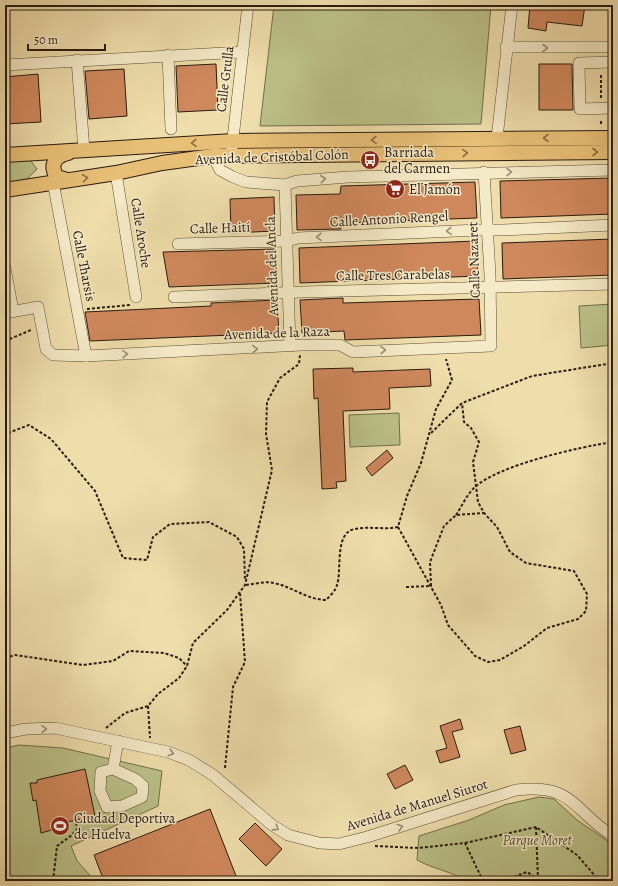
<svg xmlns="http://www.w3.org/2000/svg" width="618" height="886" font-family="Alegreya,serif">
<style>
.green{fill:#bbc187;stroke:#726e4c}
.building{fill:#cf885c;stroke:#291b12}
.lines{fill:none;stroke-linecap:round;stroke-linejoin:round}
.minor-casing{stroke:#5a4c38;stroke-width:12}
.major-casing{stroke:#291b12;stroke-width:16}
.path{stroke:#291b12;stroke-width:2;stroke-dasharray:3 2;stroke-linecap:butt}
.minor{stroke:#f5eac8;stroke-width:11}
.major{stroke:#e8bf76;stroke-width:14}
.oneway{stroke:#998d76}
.oneway2{stroke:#886d44}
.labels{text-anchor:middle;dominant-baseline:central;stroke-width:3;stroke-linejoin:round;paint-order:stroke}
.street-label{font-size:14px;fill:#291b12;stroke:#f5eac8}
.poi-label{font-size:14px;fill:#291b12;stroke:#f5eac8;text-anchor:start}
.park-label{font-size:14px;font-style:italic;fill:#554d35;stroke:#f5eac8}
</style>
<rect width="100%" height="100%" fill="#efdeab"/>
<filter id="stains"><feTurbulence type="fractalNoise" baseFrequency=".005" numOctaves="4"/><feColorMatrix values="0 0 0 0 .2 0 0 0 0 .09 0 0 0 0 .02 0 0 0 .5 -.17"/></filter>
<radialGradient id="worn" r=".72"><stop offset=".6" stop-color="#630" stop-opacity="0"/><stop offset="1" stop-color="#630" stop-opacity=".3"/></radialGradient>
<g class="green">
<path d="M274,5H491L481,124L260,126Z"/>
<path d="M30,160L37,169L26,180L5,184V161Z"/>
<path d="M613,304V345L581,348L579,306Z"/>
<path d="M399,413L400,445L350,447L349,415Z"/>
<path d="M19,745L63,748L162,771L158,806L71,846L77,861L95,881H5V748Z"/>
<path d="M539,797L554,799L577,820L612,844L613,881H466C451,871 433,869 417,860L419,836L469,820L504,805Z"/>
</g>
<g class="building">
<path d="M530,5H585L582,26L547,22L546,31L528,28Z"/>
<path d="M216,64L218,110L178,112L176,66Z"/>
<path d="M539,64H572L573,110H539Z"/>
<path d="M124,69L127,116L89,119L85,71Z"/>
<path d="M38,74L41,122L5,124V77Z"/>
<path d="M613,178V214L501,218L500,181Z"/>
<path d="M475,182L477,218L341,223V229L297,230L296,195L340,194L341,186Z"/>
<path d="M274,197L275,231L231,233L230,199Z"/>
<path d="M613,239V275L503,279L502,243Z"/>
<path d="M476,241L478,276L300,283L299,248Z"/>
<path d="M275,249L277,283L169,287L163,252Z"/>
<path d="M343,298V303L479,299L481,335L345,340L344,331L302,333L300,300Z"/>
<path d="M277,300L279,333L90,341L85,312L211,306V303Z"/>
<path d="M353,368V372L430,369L431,386L389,388L390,409L343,411L346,481L336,482L337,488L322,489L318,398L314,399L313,369Z"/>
<path d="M387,450L393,458L372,476L366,468Z"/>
<path d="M460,719L463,729L452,732L460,757L440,763L436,751L447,748L440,726Z"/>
<path d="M520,726L526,750L511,754L504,730Z"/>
<path d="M405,765L413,780L395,789L387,774Z"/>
<path d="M85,769L95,816L58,824L59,828L41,833L36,800L33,801L30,783H37V780Z"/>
<path d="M210,809L238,881H104L94,855Z"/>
<path d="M255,823L282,849L266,866L239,839Z"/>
</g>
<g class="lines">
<g class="minor-casing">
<g id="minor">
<path d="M506,47H613"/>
<path d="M168,55L171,129"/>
<path d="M77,60L84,150"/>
<path d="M613,62L579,63L580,109L613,108"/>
<path d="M5,65L243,52"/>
<path d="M497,138L512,5"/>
<path d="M213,156L220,170L233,177L246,182L285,185L297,181L348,177L613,170"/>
<path d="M231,156L248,5"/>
<path d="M116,173L136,297"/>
<path d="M53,182L86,356"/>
<path d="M285,185L290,346"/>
<path d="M178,244L287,241L298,238L478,230H503L613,225"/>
<path d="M5,268L13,311"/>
<path d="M174,297L303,292L613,284"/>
<path d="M5,313L38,307L46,349L53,355L86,356L301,345H340L353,352L491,346L490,275L484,172"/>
<path d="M5,733L26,729L55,728L168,752L189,760L213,775L272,825L288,835L319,843L339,844L367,837L516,790C574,783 573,811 613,836"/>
<path d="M113,769L101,772L100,791L107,807L122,806L142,797L143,786L135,779L113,769L118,741"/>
</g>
</g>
<g class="major-casing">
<g id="major">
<path d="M5,155L233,141L613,138"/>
<path d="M67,180L57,177C49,165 55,156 68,153"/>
<path d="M5,190L116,173L162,163L213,156L613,152"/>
</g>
</g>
<g class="path">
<path d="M601,98V73"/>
<path d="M601,124V119"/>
<path d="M87,309L130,305"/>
<path d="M5,341L31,330"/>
<path d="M431,433L462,403L532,376L613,363"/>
<path d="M5,437L8,433L29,425L51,439L95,491L123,558L147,560L153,537L170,524L209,522L237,537L244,549L245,581"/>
<path d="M456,515C462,506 467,494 475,487C499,465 579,447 613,442"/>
<path d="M398,527L441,605L448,625L475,656L488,662L500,660L524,646L547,628L578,619L586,611L587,594L574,571L526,563L510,552L497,527L484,513L478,502L473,462L479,442L471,428L464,422L462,403"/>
<path d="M246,585C254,584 265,581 274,583C293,587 305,599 326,600C330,596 336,590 337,585C342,571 334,532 355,529C369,526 384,530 398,527L407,496L421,463L436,409L452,380L446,359"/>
<path d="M406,587L431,586L430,562L444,526L456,515L484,513"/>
<path d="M5,658L15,655L83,665L113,661L129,651L164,653L179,658L187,666"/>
<path d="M148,706L150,738"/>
<path d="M106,728L125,713L148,706L158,694L179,678L187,666L193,643L227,610L245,585L272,470L266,434L267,402L280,378L299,364L300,355"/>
<path d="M225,768L233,687L245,662L240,593"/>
<path d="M465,843L536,827"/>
<path d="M375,846L418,848L465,843L483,881"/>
<path d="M538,880L536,827L577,855L597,878L594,881"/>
<path d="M53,881L57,846L72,835L77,829L76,822"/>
<path d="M511,881L516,876L527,872L540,881"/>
</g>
<use href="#minor" class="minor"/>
<use href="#major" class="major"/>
</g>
<defs><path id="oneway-chevron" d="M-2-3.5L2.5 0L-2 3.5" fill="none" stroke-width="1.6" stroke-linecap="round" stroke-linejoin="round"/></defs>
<g class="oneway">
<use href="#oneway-chevron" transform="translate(545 48)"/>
<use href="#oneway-chevron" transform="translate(509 172) rotate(-1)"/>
<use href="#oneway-chevron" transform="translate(323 179) rotate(-5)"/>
<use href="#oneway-chevron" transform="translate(449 231) rotate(177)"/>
<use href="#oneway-chevron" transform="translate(319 237) rotate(177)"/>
<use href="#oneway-chevron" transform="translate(255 349) rotate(-2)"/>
<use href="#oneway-chevron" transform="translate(383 350) rotate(-2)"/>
<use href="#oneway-chevron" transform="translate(125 354) rotate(-2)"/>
<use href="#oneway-chevron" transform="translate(44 729) rotate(-2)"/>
<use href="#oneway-chevron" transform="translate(171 753) rotate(18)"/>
<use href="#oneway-chevron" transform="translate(400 827) rotate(-17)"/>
<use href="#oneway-chevron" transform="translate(276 828) rotate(33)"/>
</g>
<g class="oneway2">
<use href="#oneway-chevron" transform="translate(546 138) rotate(180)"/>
<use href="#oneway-chevron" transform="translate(374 140) rotate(179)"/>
<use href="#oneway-chevron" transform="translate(194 143) rotate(177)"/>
<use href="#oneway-chevron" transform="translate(595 152)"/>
<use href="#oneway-chevron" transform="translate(465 153) rotate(-1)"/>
<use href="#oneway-chevron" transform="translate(85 178) rotate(-8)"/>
</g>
<defs>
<g id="bus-disc" transform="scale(1)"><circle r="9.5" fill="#8f2418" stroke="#f5eac8"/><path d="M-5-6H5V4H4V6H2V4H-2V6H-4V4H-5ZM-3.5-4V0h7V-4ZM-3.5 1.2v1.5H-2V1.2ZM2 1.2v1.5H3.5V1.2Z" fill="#fff"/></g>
<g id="supermarket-disc" transform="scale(1)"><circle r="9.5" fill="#8f2418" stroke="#f5eac8"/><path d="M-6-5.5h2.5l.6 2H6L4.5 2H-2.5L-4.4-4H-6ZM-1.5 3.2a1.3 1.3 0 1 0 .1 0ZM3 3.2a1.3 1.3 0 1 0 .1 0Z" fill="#fff"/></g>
<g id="stadium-disc" transform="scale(1)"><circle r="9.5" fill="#8f2418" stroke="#f5eac8"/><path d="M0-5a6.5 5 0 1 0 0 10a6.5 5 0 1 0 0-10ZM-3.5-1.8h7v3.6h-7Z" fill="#fff"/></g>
</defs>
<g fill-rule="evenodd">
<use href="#bus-disc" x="370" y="160"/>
<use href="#supermarket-disc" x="395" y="189"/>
<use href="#stadium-disc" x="60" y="826"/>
</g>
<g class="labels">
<g class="street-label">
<text transform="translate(225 79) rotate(-83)">Calle Grulla</text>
<text transform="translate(272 157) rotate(-2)">Avenida de Cristóbal Colón</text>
<text transform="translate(389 219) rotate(-3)">Calle Antonio Rengel</text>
<text transform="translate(220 228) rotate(-2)">Calle Haití</text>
<text transform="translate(141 233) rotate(81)">Calle Aroche</text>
<text transform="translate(474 260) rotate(-92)">Calle Nazaret</text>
<text transform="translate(84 266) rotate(79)">Calle Tharsis</text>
<text transform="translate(272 266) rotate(-92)">Avenida del Ancla</text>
<text transform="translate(393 275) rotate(-1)">Calle Tres Carabelas</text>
<text transform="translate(277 333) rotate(-2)">Avenida de la Raza</text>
<text transform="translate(417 805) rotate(-17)">Avenida de Manuel Siurot</text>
</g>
<g class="poi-label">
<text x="384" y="152">Barriada<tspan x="384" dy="16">del Carmen</tspan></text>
<text x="409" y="189">El Jamón</text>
<text x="74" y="818">Ciudad Deportiva<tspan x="74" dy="16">de Huelva</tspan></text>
</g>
<g class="park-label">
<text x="537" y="840">Parque Moret</text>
</g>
</g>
<rect width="618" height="886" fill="none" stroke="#efdeab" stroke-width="20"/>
<rect x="6" y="6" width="606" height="874" fill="none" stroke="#291b12" stroke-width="2"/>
<rect x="10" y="10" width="598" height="866" fill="none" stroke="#291b12"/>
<path d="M28 44v6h77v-6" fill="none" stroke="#291b12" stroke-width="2"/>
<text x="34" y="44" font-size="12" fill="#291b12" stroke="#f5eac8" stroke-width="3" paint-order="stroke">50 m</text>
<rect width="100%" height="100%" filter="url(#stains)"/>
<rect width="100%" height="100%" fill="url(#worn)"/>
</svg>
